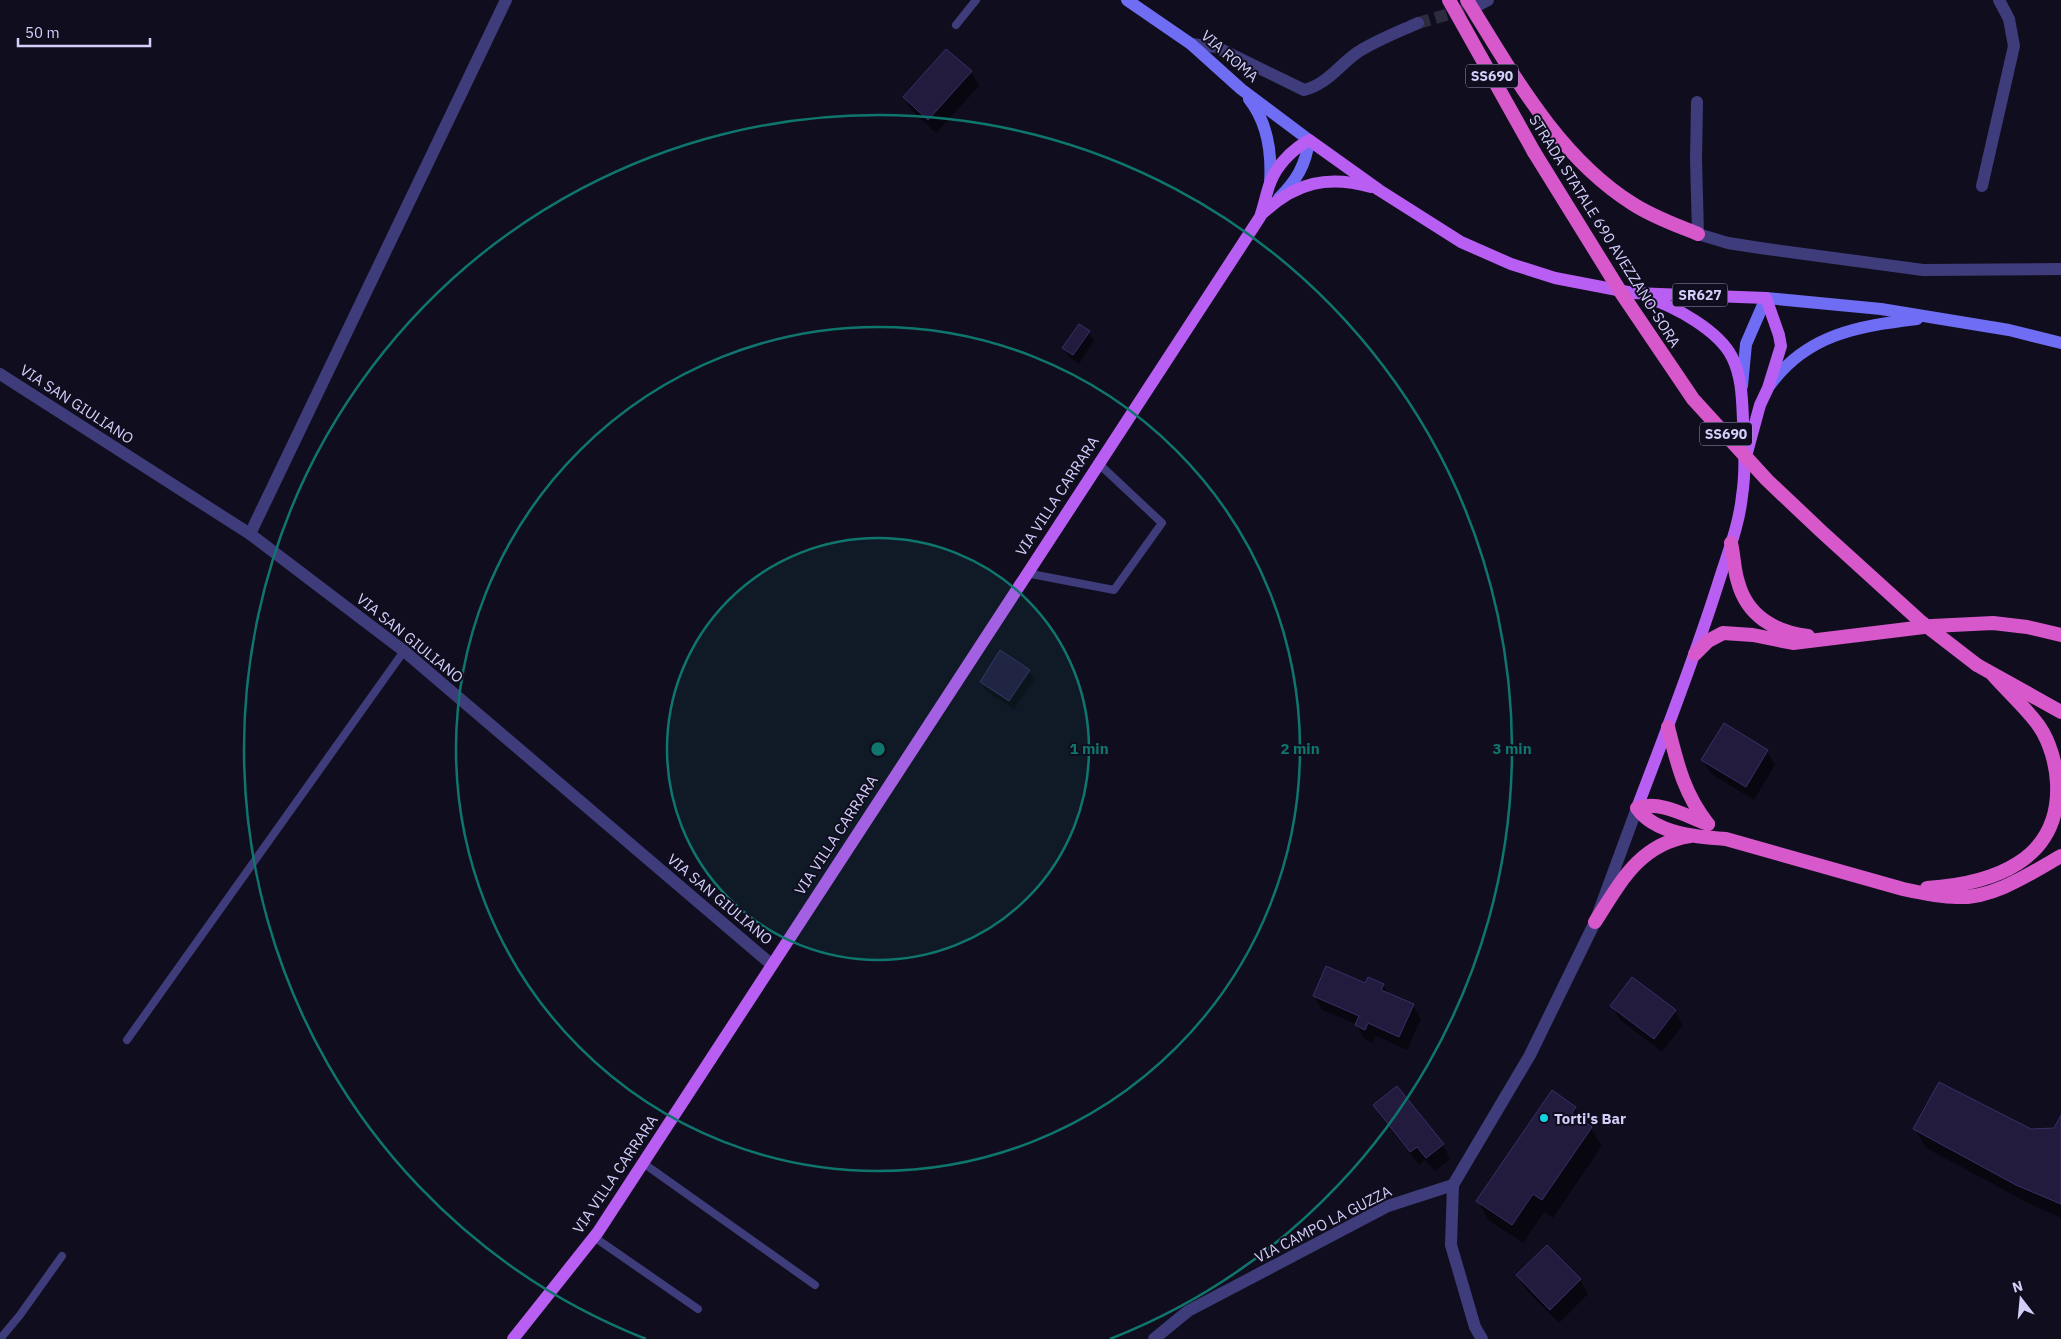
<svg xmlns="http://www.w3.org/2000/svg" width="2061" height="1339" font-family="'IBM Plex Sans',sans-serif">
	<rect width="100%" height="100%" fill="#100e1e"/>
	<g fill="#0007">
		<polygon points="971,72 979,86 936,133 912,111 904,98"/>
		<polygon points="1089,332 1094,341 1079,364 1069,357 1063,348"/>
		<polygon points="1029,671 1034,680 1014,709 986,691 981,682"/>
		<polygon points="1724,725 1767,751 1775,765 1754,800 1711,774 1703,760"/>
		<polygon points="1366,985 1383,985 1388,995 1413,1005 1421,1019 1407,1050 1376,1036 1373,1043 1364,1039 1356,1024 1322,1010 1314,996"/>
		<polygon points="1612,1006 1675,1011 1683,1025 1662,1052 1620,1020"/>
		<polygon points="1374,1105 1443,1145 1450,1159 1435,1171 1425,1160 1419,1165 1382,1119"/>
		<polygon points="1575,1108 1584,1122 1591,1128 1602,1146 1553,1218 1544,1212 1523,1243 1488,1220 1478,1201"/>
		<polygon points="2061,1117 2061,1218 2028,1203 1926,1148 1915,1129 2054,1129"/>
		<polygon points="1547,1247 1580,1280 1588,1294 1559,1323 1526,1290 1518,1276"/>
	</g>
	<g fill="#221b3e" stroke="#3a2f68">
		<polygon points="946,49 972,71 928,120 903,97"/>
		<polygon points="1079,324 1090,331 1073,355 1062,348"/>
		<polygon points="1000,650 1030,670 1009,701 980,682"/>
		<polygon points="1724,723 1768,750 1746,787 1701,760"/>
		<polygon points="1326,966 1365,983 1368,977 1384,984 1381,990 1414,1004 1399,1037 1368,1023 1365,1030 1355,1025 1359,1016 1313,996"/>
		<polygon points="1632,977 1676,1010 1654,1039 1610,1006"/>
		<polygon points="1939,1082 2031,1129 2054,1128 2061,1115 2061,1204 2016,1185 1913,1129"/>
		<polygon points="1397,1086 1444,1144 1426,1158 1417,1147 1410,1152 1373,1105"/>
		<polygon points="1552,1090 1576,1107 1572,1113 1592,1127 1542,1200 1533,1194 1512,1225 1476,1201"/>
		<polygon points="1547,1245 1581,1279 1550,1310 1516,1275"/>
	</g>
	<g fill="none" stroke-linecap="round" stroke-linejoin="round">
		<polyline stroke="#2d2b3f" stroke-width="12" stroke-dasharray="12 6" stroke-linecap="butt" points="1418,23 1477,6"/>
		<g stroke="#3e3c7a" stroke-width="8">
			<polyline points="956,25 976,0"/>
			<polyline points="1026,573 1114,590 1162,523 1098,463"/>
			<polyline points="127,1040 404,651"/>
			<polyline points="643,1163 815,1285"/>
			<polyline points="594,1237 698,1309"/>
			<polyline points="0,1339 20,1315 62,1256"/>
		</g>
		<g stroke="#3e3c7a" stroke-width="12">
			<polyline points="1477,6 1488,0"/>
			<path d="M1191 44 1216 47 1304 90C1328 84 1339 65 1358 52 1377 40 1398 32 1418 23"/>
			<polyline points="1697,102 1696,159 1698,234 1728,243 1760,248 1923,270 2061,269"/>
			<polyline points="1982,186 2014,46 2009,19 1999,0"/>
			<polyline points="0,374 250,534 404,651 771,964"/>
			<polyline points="250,534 506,0"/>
			<polyline points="1453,1185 1530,1055 1595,922 1637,808"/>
			<polyline points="1154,1339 1188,1311 1388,1206 1453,1185 1451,1245 1475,1327 1482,1339"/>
		</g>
		<g stroke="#6f6df4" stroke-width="12">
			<path d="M1127 0 1191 44 1241 89 1309 140C1306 165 1296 181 1279 198"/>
			<path d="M1249 99C1268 123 1272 153 1270 183"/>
			<path d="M1770 385C1807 334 1859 326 1917 319"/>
			<polyline points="1742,386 1746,344 1766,298 1881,309 2009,330 2061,343"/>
		</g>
		<g stroke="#b95ef3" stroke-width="12">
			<path d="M1263 213C1296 182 1328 175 1371 187"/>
			<path d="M1637 808C1665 734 1694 660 1718 584 1727 555 1739 526 1742 496 1746 470 1744 446 1743 420 1742 399 1742 377 1732 357 1719 331 1675 306 1647 298"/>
			<path d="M513 1339 598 1232 1260 217C1264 206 1266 194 1270 183 1277 165 1292 150 1309 140L1379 190 1461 242 1511 264 1555 278 1633 293 1766 298 1779 335 1781 346 1768 388 1760 405 1745 460"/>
		</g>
		<g stroke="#d658ca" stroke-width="14">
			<polyline points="1449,0 1534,152"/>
			<path d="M1467 0C1513 74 1558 157 1633 204 1653 217 1676 225 1698 234"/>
			<path d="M1731 543C1734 556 1734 570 1738 582 1747 616 1775 632 1808 636"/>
			<polyline points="1695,654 1708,641 1723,633 1753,635 1793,643 1932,626 1993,623 2027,627 2061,635"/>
			<polyline points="1977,665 2061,712"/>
			<path d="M1668 727C1677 763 1684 794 1708 824"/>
			<path d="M1708 824C1686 816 1660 800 1637 808 1655 834 1697 837 1726 839L1903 889C1921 893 1939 897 1957 897 1993 899 2031 873 2061 856"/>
			<path d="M1927 888C1992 884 2061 861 2057 783 2056 764 2050 742 2039 726 2028 710 2006 690 1993 675"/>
			<path d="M1595 922C1620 883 1639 844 1690 836"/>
		</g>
		<polyline stroke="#d658ca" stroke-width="14" points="1534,152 1620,291 1693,399 1767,480 1822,532 1920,621 1977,665"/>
	</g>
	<circle cx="878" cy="749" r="211" fill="#0f766e" fill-opacity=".12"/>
	<g fill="none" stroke="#0f766e" stroke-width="2.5">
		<circle cx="878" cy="749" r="211"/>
		<circle cx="878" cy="749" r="422"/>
		<path d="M646 1339A634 634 0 1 1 1110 1339"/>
	</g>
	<circle fill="#12d2e4" stroke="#100e1e" stroke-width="2" cx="1544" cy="1118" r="5"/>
	<g text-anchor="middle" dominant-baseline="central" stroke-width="4" stroke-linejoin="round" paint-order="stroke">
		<g fill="#100e1e" stroke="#9895b9" stroke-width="1">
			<rect x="1466" y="64.5" width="52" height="23" rx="4"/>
			<rect x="1672.5" y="283.5" width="55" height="23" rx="4"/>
			<rect x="1700" y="422.5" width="52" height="23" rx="4"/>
		</g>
		<g font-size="14" font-weight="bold" fill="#d3cffb">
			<text x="1492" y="76">SS690</text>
			<text x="1700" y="295">SR627</text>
			<text x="1726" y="434">SS690</text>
		</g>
		<g font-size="15" fill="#d3cffb" stroke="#100e1e">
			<text transform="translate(1230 56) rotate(41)">VIA ROMA</text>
			<text transform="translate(1605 231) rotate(58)">STRADA STATALE 690 AVEZZANO-SORA</text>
			<text transform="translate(77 404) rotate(33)">VIA SAN GIULIANO</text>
			<text transform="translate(1057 496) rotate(-57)">VIA VILLA CARRARA</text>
			<text transform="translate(410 638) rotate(39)">VIA SAN GIULIANO</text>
			<text transform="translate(836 835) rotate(-57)">VIA VILLA CARRARA</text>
			<text transform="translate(720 899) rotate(40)">VIA SAN GIULIANO</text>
			<text transform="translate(615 1174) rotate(-56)">VIA VILLA CARRARA</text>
			<text transform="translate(1323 1224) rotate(-27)">VIA CAMPO LA GUZZA</text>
		</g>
		<g font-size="15" font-weight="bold" fill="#d3cffb" stroke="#100e1e" text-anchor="start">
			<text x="1554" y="1118">Torti's Bar</text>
		</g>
	</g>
	<circle cx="878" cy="749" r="8" fill="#0f766e" stroke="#100e1e" stroke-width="2.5"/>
	<g font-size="15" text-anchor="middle" font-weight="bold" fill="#0f766e" stroke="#100e1e" stroke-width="4" stroke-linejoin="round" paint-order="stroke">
		<text x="1089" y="754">1 min</text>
		<text x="1300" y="754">2 min</text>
		<text x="1512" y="754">3 min</text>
	</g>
	<g transform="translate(2021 1299) rotate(344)" stroke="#100e1e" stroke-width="4" paint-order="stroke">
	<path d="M0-4L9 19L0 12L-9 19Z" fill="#d3cffb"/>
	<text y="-8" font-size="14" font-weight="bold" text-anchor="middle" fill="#d3cffb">N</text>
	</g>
	<path d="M18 38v8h132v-8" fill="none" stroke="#d3cffb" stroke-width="2.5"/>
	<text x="25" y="38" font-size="15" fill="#d3cffb" stroke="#100e1e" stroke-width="4" paint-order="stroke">50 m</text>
</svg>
